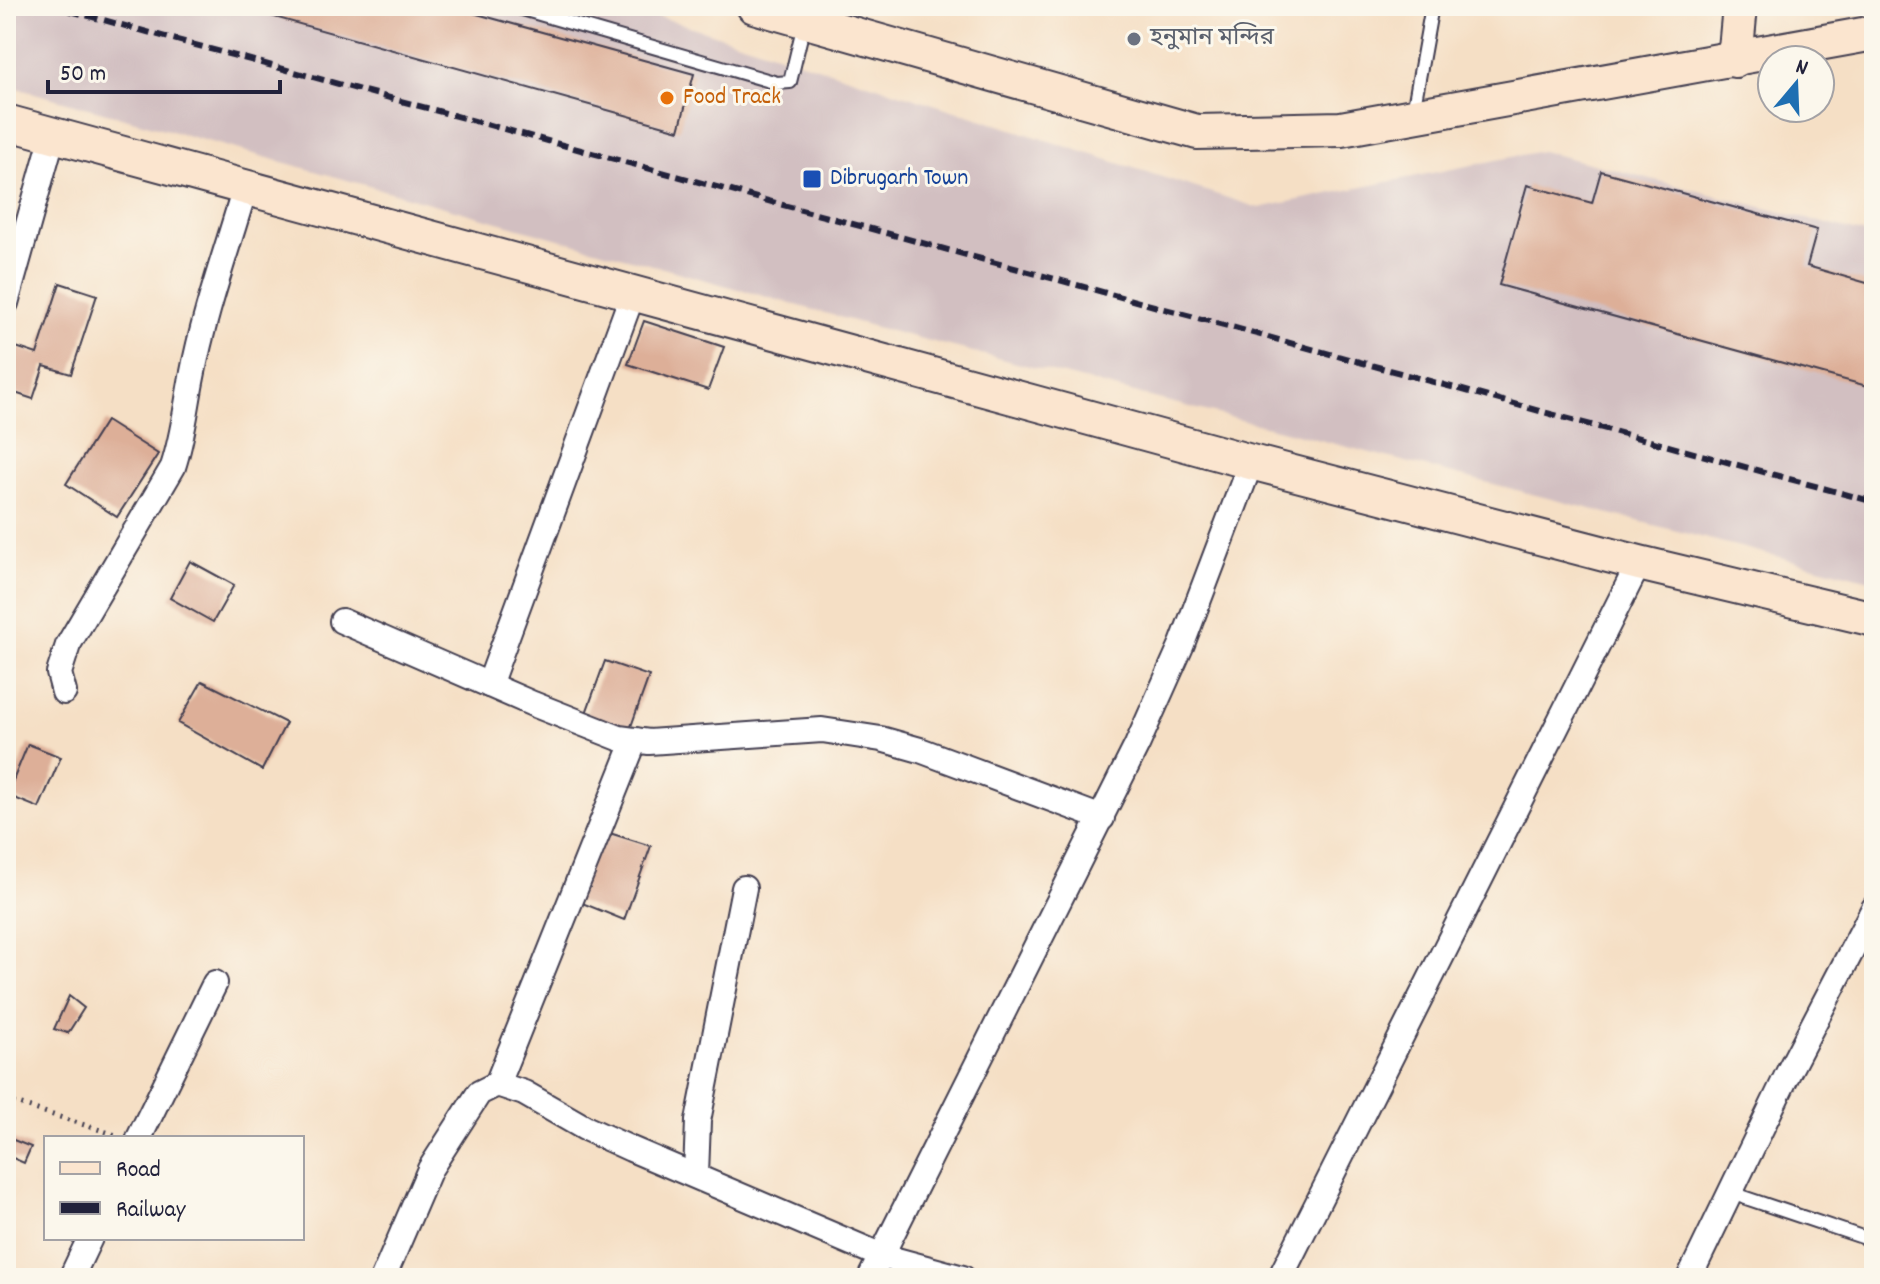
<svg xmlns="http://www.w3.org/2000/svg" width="1880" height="1284" font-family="Dekko,'Noto Sans Bengali',sans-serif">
	<rect width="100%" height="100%" fill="#fbf7ec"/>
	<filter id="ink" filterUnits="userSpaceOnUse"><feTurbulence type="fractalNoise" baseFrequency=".0125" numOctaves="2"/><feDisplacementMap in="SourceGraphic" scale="16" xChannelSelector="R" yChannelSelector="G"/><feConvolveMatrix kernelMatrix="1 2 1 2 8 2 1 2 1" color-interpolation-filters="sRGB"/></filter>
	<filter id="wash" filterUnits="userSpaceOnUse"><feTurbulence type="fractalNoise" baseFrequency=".006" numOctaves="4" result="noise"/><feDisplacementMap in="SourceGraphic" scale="32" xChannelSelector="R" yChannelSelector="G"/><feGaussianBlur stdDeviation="1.8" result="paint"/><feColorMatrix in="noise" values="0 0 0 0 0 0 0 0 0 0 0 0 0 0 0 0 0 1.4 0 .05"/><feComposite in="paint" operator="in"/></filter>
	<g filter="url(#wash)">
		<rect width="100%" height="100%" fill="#f5dfc5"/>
		<polygon fill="#d2bfc1" points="6,6 626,6 1259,208 1541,151 1874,236 1874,581 875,327 6,85"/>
		<g id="blocks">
			<g fill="#ddaf98">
				<polygon points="308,6 448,6 694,74 679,130 239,7"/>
				<polygon points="1601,171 1817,230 1807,266 1874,285 1874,388 1499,285 1527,185 1592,203"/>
				<polygon points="60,283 97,295 71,374 44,366 33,399 6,390 6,358 10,345 37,354"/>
				<polygon points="644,321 724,347 708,390 628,364"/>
				<polygon points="106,421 158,454 117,517 66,484"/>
				<polygon points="190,561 234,585 213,622 170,598"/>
				<polygon points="605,661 649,676 629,732 585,716"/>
				<polygon points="202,681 286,723 262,770 178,723"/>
				<polygon points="28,744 61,757 39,808 7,795"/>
				<polygon points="603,831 651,846 624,920 577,901"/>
				<polygon points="69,996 84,1008 68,1033 54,1029"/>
				<polygon points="6,1137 31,1147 24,1163 6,1155"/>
			</g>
		</g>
	</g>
	<g filter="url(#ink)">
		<use href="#blocks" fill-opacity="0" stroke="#423e50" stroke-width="2"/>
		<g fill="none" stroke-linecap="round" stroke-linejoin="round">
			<g stroke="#423e50" stroke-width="16">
				<g id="lane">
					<polyline points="512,6 777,83 790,82 804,24"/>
					<polyline points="1413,112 1432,6"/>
					<polyline points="1731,1193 1874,1241"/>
				</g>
			</g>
			<g stroke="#423e50" stroke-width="28">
				<g id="street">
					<polyline points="6,303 53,135"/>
					<polyline points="342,621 533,704 619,738 649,742 822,730 881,739 920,750 1102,818"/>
					<polyline points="489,685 633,293"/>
					<path d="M64 692 59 673 68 645 173 467C183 437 186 407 192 377 204 313 227 250 245 188"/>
					<polyline points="497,1084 635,740"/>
					<polyline points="139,1138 215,983"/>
					<polyline points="696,1174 698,1121 744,888"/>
					<polyline points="71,1278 90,1238"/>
					<polyline points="383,1278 430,1169 479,1093 497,1084 524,1093 585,1128 631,1149 882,1256 963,1278"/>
					<polyline points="870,1278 1137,745 1182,644 1251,462"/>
					<polyline points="1280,1278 1639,563"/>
					<polyline points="1689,1278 1790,1069 1874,908"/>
				</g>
			</g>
			<g stroke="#423e50" stroke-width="38">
				<g id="secondary">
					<polyline points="754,6 1197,132 1341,129 1874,33"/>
					<polyline points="1735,60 1740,6"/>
					<polyline points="6,122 1251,462 1639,563 1874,619"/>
				</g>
			</g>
			<polyline stroke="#423e50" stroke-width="5" stroke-dasharray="2 6" stroke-linecap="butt" points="6,1100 116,1135"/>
			<use href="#lane" stroke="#fff" stroke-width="12"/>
			<use href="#street" stroke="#fff" stroke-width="24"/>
			<use href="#secondary" stroke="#fbe5cf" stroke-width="34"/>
			<polyline stroke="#22223b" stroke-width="6" stroke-dasharray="12 6" stroke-linecap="butt" points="52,6 1874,502"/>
		</g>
	</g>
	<circle fill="#6b7280" stroke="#fbf7ec" stroke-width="3" cx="1134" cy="39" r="8"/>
	<circle fill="#e8710a" stroke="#fbf7ec" stroke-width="3" cx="667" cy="98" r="8"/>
	<rect fill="#1a4fb4" stroke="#fbf7ec" stroke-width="3" x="802" y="169" width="20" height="20" rx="4"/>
	<g text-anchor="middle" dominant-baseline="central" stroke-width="6" stroke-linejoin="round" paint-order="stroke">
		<g font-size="24" fill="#5b616d" stroke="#fbf7ec" text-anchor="start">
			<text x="1150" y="39">হনুমান মন্দির</text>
		</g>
		<g font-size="24" fill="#c56008" stroke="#fbf7ec" text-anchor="start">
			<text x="683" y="98">Food Track</text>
		</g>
		<g font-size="24" fill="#164399" stroke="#fbf7ec" text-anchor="start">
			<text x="830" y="179">Dibrugarh Town</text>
		</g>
	</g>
	<rect width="1880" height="1284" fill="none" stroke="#fbf7ec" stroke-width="32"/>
	<rect x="44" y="1136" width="260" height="104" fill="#fbf7ec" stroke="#a4a2a5" stroke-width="2"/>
	<rect x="60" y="1162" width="40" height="12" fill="#fbe5cf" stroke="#a4a2a5" stroke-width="2"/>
	<text x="116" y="1176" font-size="24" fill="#22223b">Road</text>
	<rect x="60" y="1202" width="40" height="12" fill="#22223b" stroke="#a4a2a5" stroke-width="2"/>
	<text x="116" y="1216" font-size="24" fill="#22223b">Railway</text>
	<g transform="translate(1796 84) rotate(19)"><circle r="38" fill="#fbf7ec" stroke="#a4a2a5" stroke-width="2"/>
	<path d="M0-6L14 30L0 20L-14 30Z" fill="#1f6fb2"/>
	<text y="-12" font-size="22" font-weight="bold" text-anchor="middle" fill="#22223b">N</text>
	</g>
	<path d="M48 80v12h232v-12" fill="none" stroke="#22223b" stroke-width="4"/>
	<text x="60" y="80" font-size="24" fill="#22223b" stroke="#fbf7ec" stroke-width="6" paint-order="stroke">50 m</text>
</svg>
